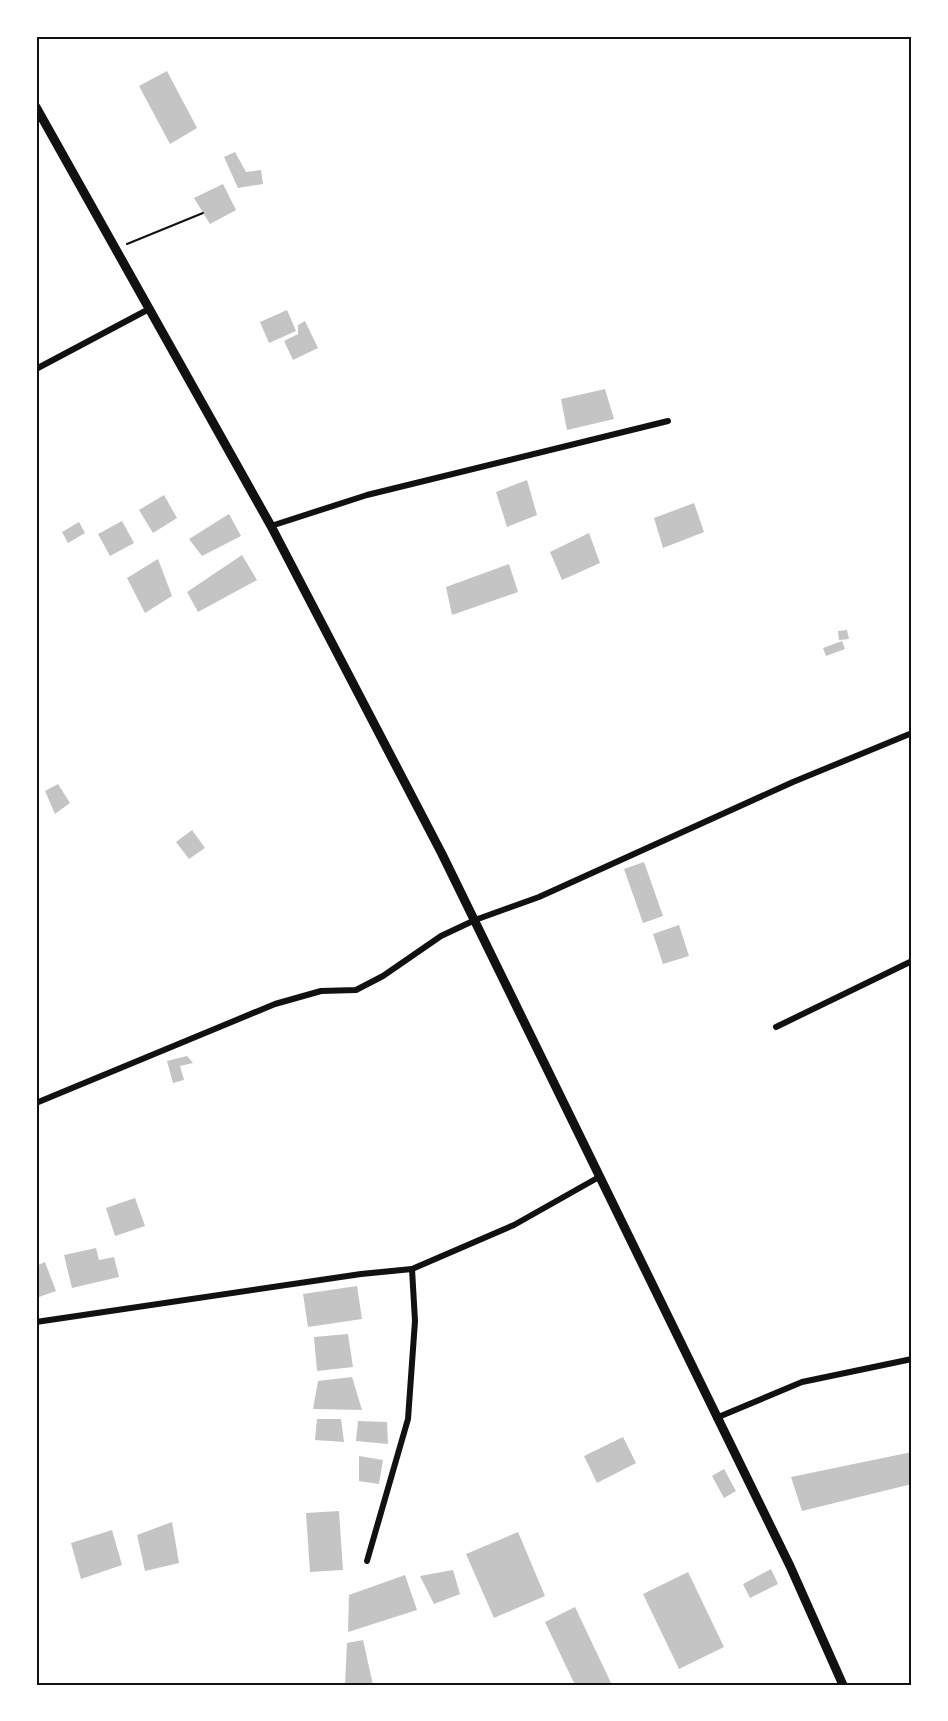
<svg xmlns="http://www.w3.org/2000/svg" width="948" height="1721" font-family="'Exo 2',sans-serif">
	<rect width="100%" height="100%" fill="#fff"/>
	<g fill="#c4c4c4">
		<polygon points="167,71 197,128 170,144 139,86"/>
		<polygon points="235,152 246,172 261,170 263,184 238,188 224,157"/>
		<polygon points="223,184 236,210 210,224 194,198"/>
		<polygon points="287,310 296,331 269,343 260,322"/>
		<polygon points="305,321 318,348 293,360 284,341 298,334 298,325"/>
		<polygon points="605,389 614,419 567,430 561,399"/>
		<polygon points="527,480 537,515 507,527 496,492"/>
		<polygon points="164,495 177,518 153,533 139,510"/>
		<polygon points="694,503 704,532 663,548 654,518"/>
		<polygon points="229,514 241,536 202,556 189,539"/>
		<polygon points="122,521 134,543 110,556 98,534"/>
		<polygon points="79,522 85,533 68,543 62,532"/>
		<polygon points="589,533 600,563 562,580 550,552"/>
		<polygon points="242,555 257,580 198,612 187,592"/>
		<polygon points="158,559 172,596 145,613 127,578"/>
		<polygon points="509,564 518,592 452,615 446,587"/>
		<polygon points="847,630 849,639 839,640 838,631"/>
		<polygon points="842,641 845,649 826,656 823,648"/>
		<polygon points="58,784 70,803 55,814 45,791"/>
		<polygon points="192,830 205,848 189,859 176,842"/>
		<polygon points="644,862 663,916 643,923 624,869"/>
		<polygon points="679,925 689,956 663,964 653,934"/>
		<polygon points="187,1056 193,1063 180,1066 184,1080 173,1083 167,1061"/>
		<polygon points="135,1198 145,1226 115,1236 106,1208"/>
		<polygon points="96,1248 99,1260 114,1257 119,1277 72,1288 64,1255"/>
		<polygon points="45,1262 56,1291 36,1298 36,1266"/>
		<polygon points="357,1286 362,1319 308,1327 303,1294"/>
		<polygon points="348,1334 353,1367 317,1371 314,1337"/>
		<polygon points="352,1377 362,1410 313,1409 318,1381"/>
		<polygon points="317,1419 341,1419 344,1442 315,1440"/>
		<polygon points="358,1421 387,1422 388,1444 356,1441"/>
		<polygon points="623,1437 636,1463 597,1483 584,1456"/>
		<polygon points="912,1452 912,1484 802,1511 791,1477"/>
		<polygon points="359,1456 383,1460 379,1484 359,1481"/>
		<polygon points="724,1469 736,1491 724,1498 712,1476"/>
		<polygon points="339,1511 343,1570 310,1572 306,1513"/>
		<polygon points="172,1522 179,1563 145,1571 137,1535"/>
		<polygon points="112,1530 122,1565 81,1579 71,1543"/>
		<polygon points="518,1532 545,1596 494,1618 466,1554"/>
		<polygon points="771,1569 778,1584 750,1598 743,1584"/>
		<polygon points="453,1570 460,1594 434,1604 420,1576"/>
		<polygon points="688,1572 724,1647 679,1669 643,1594"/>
		<polygon points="405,1575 417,1610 348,1632 349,1595"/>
		<polygon points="575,1607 612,1685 575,1685 545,1622"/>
		<polygon points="363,1640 373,1685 345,1685 347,1643"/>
	</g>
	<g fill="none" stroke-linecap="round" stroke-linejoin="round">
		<polyline stroke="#111" stroke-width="2" points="127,244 203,213"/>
		<g stroke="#111" stroke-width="6">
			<polyline points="36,369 149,309"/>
			<polyline points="271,526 367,495 668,421"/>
			<polyline points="776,1027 912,961"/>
			<polyline points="36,1103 275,1004 321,991 356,990 383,976 441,936 475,920 539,897 793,782 912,733"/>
			<polyline points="36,1322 361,1274 412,1269 514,1225 599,1177"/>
			<polyline points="716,1418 802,1382 912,1359"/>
			<polyline points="367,1561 408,1419 415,1321 412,1269"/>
		</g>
		<polyline stroke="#111" stroke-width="9" points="36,107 271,526 442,854 790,1566 843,1685"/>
	</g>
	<rect width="948" height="1721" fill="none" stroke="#ffffff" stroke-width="75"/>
	<rect x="38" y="38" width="872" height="1646" fill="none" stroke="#111" stroke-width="2"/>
</svg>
